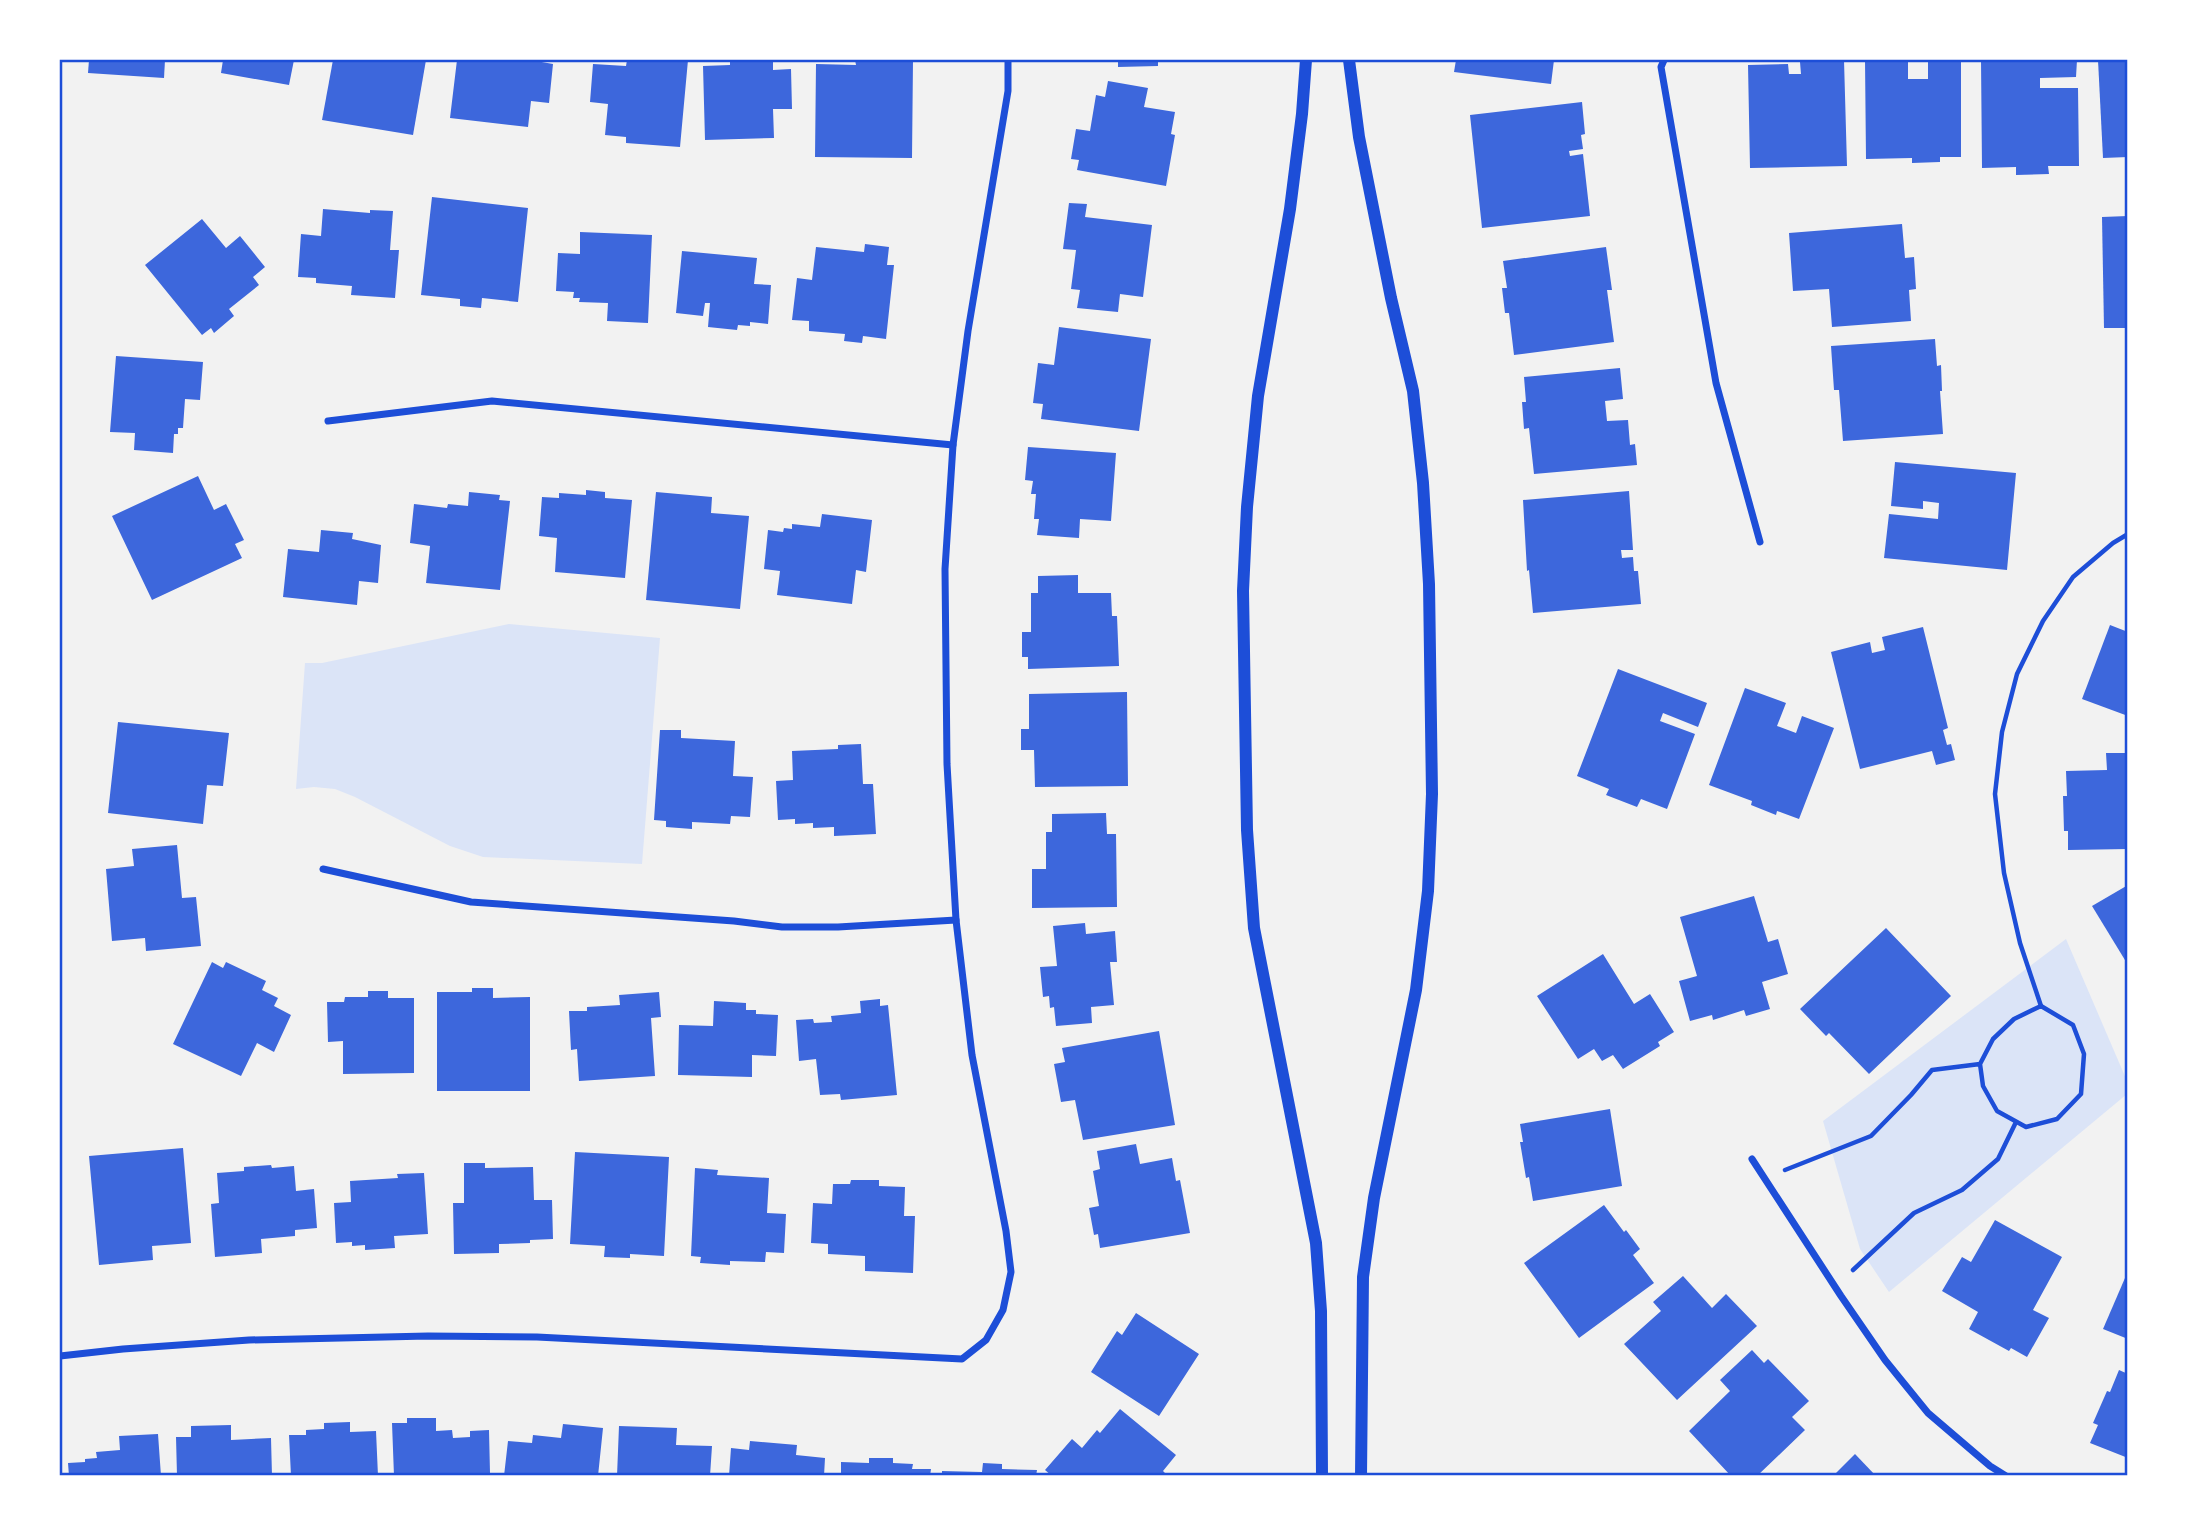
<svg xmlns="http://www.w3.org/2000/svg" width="2187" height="1535" font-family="Figtree,sans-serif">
	<rect width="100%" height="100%" fill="#f2f2f2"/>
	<g fill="#dbe4f7">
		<polygon points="509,624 660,638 642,864 483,857 450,846 355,797 335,789 314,787 296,789 305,663 322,663"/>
		<polygon points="2066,939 2127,1081 2127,1094 1889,1292 1860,1249 1823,1121"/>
	</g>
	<g fill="#3d67dc">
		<polygon points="89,60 165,60 164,78 88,73"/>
		<polygon points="223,60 294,60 289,85 221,73"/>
		<polygon points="333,60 426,60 413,135 322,120"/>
		<polygon points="457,60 536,60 536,61 553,64 549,103 531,101 528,127 450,118"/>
		<polygon points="627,60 688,60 680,147 626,143 626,137 605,135 608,104 590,102 593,64 626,66"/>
		<polygon points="730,60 773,61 773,70 791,69 792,109 773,109 774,138 705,140 703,66 730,65"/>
		<polygon points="855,60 913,60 912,158 815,157 816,64 856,65"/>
		<polygon points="1118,60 1158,60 1158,66 1118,67"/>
		<polygon points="1456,60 1554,60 1551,84 1454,72"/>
		<polygon points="1844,60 1847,166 1750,168 1748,65 1788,64 1789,74 1801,74 1800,62"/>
		<polygon points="1865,60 1908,60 1908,79 1928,79 1928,61 1961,62 1961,157 1940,157 1940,162 1912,163 1912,158 1866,159"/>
		<polygon points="1981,60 2077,60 2076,77 2040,78 2040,88 2078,88 2079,166 2048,166 2049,174 2016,175 2016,167 1982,168"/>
		<polygon points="2098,60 2128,60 2128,157 2103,158"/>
		<polygon points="1108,81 1148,88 1144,107 1175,112 1171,134 1175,135 1166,186 1077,170 1079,160 1071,159 1076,129 1090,131 1096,95 1105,97"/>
		<polygon points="1582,102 1585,134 1581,135 1583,149 1569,151 1570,156 1583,154 1590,216 1482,228 1470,115"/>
		<polygon points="432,197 528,208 518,302 482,298 481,308 460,306 460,299 421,295"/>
		<polygon points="1069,203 1087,204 1085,217 1152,225 1143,297 1120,294 1118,312 1077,308 1080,290 1071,289 1076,250 1063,249"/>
		<polygon points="323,209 370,213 370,210 393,211 390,250 399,250 395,298 351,295 352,286 316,283 316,278 298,277 301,234 321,236"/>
		<polygon points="2128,216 2128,328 2104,328 2102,217"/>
		<polygon points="202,219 226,248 240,236 265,267 253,277 259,285 229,309 234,316 214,333 211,328 202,335 145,265"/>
		<polygon points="1902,224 1905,258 1914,257 1916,289 1909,290 1911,321 1832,327 1829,289 1793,291 1789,233"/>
		<polygon points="580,232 652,235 648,323 607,321 608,303 579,302 580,298 573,298 574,292 556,291 558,253 580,254"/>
		<polygon points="865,244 889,247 887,265 894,265 886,339 863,336 862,343 844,341 845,334 809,331 809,321 792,320 797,278 812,280 816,247 864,252"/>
		<polygon points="1606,247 1612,290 1607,290 1614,342 1514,355 1509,313 1505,313 1502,288 1507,288 1503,261"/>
		<polygon points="682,251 757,258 754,284 771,285 768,324 750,322 750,326 738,325 737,330 708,327 710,303 705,303 703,316 676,313"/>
		<polygon points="1059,327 1151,339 1139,431 1041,419 1043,404 1033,403 1038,363 1054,365"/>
		<polygon points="1935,339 1937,366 1941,365 1942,391 1940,391 1943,434 1843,441 1839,390 1834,390 1831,346"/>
		<polygon points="116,356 203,362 200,400 185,399 183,428 178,428 178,434 174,434 173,453 134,450 135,433 110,432"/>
		<polygon points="1620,368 1623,399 1605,401 1607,421 1628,420 1630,445 1635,444 1637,465 1534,474 1529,428 1524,429 1522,402 1526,402 1524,377"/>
		<polygon points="1028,447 1116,453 1111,521 1080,519 1079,538 1037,535 1039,519 1034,519 1036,494 1031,494 1033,481 1025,480"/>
		<polygon points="1895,462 2016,473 2007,570 1884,558 1889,514 1938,519 1939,503 1923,501 1923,509 1891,506"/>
		<polygon points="198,476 214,510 226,504 244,540 235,544 242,558 152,600 112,516"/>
		<polygon points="586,490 605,492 605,498 632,500 625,578 555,572 557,538 539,536 542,497 559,498 559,493 586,495"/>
		<polygon points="1629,491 1633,550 1621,550 1622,558 1633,557 1634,571 1638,571 1641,604 1533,613 1529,570 1527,571 1523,500"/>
		<polygon points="469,492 500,495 499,500 510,501 500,590 426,583 430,546 410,543 414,504 447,508 448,504 468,506"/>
		<polygon points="656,492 712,497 711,513 749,516 740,609 646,600"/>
		<polygon points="822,514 872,520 866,572 856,570 852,604 777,595 780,571 764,569 768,530 783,532 784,528 792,529 792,524 820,527"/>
		<polygon points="321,530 353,533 352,539 381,545 378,583 359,581 357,605 283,597 288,549 319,552"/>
		<polygon points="1078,575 1078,593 1111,593 1112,616 1117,616 1119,666 1028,669 1028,657 1022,657 1022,632 1031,632 1031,593 1038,593 1038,576"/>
		<polygon points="2110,625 2128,632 2128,716 2082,699"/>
		<polygon points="1923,627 1948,728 1943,730 1947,745 1951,744 1955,760 1936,765 1932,751 1860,769 1831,652 1870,642 1872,653 1885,650 1882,637"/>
		<polygon points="1618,669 1707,703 1698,727 1663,713 1660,721 1695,734 1667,809 1641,799 1637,807 1606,795 1609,789 1577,776"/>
		<polygon points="1745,688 1786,703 1777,726 1796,733 1802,716 1834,728 1799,819 1777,811 1776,815 1751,805 1752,801 1709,785"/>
		<polygon points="1127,692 1128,786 1035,787 1034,750 1021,750 1021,729 1029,729 1029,694"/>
		<polygon points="118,722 229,733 223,786 207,785 203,824 108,813"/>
		<polygon points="660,730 681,730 681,738 735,741 733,776 753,777 750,817 731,816 730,824 692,822 692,829 666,827 666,821 654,820"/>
		<polygon points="861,744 863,784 873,784 876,834 834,836 834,827 813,828 813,823 795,824 795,819 778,820 776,781 793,780 792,751 838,749 838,745"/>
		<polygon points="2106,753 2128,753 2128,849 2068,850 2068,831 2064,831 2063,796 2067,796 2066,771 2107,770"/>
		<polygon points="1106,813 1107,834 1116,834 1117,907 1032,908 1032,869 1046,869 1046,832 1052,832 1052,814"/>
		<polygon points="177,845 182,898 196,897 201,946 146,951 145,938 112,941 106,869 134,866 132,849"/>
		<polygon points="2128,885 2128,965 2092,906"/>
		<polygon points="1754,896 1768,942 1778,939 1788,974 1762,982 1770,1009 1746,1016 1744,1010 1713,1020 1712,1015 1690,1021 1679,981 1697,976 1680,917"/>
		<polygon points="1085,923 1086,934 1115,931 1117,962 1110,962 1114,1005 1091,1007 1092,1023 1056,1026 1054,1007 1050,1008 1049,996 1043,997 1040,967 1057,966 1053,926"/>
		<polygon points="1886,928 1951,996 1869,1074 1829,1033 1826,1036 1800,1009"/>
		<polygon points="1603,954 1634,1004 1650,994 1674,1032 1658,1042 1660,1046 1623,1069 1613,1055 1602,1061 1594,1049 1578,1059 1537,996"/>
		<polygon points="212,962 223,968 226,962 266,981 262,990 278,998 274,1006 291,1015 274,1052 257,1043 241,1076 173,1044"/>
		<polygon points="472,988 493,988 493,998 530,997 530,1091 437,1091 437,992 472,992"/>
		<polygon points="368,991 388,991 388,998 414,998 414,1073 343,1074 343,1041 328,1042 327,1002 344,1002 345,997 368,997"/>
		<polygon points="659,992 661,1017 651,1018 655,1076 579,1081 577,1049 571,1050 569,1011 587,1011 587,1007 620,1005 619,995"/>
		<polygon points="880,999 880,1006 888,1005 897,1095 841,1100 840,1094 820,1095 816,1059 799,1061 796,1020 813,1019 814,1023 832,1022 831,1016 861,1013 860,1001"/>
		<polygon points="714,1001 746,1003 746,1010 756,1010 756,1014 778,1015 776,1056 752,1055 752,1077 678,1075 679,1025 713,1026"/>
		<polygon points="1159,1031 1175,1125 1083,1140 1075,1100 1061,1102 1054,1064 1065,1062 1062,1048"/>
		<polygon points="1610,1109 1622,1186 1533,1201 1529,1177 1526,1178 1520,1142 1523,1142 1520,1124"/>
		<polygon points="1136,1144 1140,1164 1172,1158 1176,1181 1180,1180 1190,1233 1100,1248 1098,1234 1094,1235 1089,1208 1099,1206 1093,1171 1100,1169 1097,1151"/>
		<polygon points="183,1148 191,1243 152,1246 153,1260 99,1265 89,1156"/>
		<polygon points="575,1152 669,1157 664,1256 630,1254 630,1258 604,1257 605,1246 570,1244"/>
		<polygon points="464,1163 485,1163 485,1168 533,1167 534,1200 552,1200 553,1239 530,1240 530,1243 499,1244 499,1253 454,1254 453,1203 464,1203"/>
		<polygon points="271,1165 272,1168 294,1166 296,1191 314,1189 317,1228 295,1230 295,1236 261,1239 262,1253 215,1257 211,1204 219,1203 217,1173 244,1171 244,1167"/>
		<polygon points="695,1168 718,1170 717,1175 769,1178 767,1213 786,1214 784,1253 766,1252 765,1262 730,1261 730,1265 700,1263 701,1257 691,1256"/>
		<polygon points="424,1173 428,1234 394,1236 395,1248 365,1250 365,1245 352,1246 352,1242 336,1243 334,1203 351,1202 350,1181 398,1178 397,1174"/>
		<polygon points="851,1180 879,1180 879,1186 905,1187 904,1216 915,1216 913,1273 865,1271 865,1256 828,1254 828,1244 811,1243 813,1203 832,1204 833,1184 850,1184"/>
		<polygon points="1604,1205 1624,1232 1626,1230 1640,1249 1633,1255 1654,1283 1579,1338 1524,1263"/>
		<polygon points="1995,1220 2062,1257 2033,1310 2049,1318 2027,1357 2011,1348 2009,1351 1969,1329 1978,1312 1942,1291 1962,1257 1971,1262"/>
		<polygon points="2128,1271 2128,1339 2103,1329"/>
		<polygon points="1683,1276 1712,1308 1726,1294 1757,1326 1677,1400 1624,1344 1661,1311 1653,1302"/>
		<polygon points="1136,1313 1199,1354 1159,1416 1091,1372 1117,1331 1122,1335"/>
		<polygon points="1752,1350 1764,1363 1768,1359 1809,1401 1792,1417 1805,1430 1757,1476 1731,1476 1689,1431 1730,1391 1720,1380"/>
		<polygon points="2119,1370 2128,1374 2128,1458 2090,1443 2098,1425 2093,1423 2107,1391 2110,1392"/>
		<polygon points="1120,1409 1176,1455 1163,1471 1168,1476 1052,1476 1045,1470 1072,1439 1082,1448 1097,1430 1100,1433"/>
		<polygon points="407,1418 436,1418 436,1431 452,1430 453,1438 470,1437 470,1431 489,1430 490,1473 469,1473 469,1476 394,1476 392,1423 407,1423"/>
		<polygon points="350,1422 350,1432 376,1431 378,1476 291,1476 289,1435 306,1435 306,1430 324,1429 324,1423"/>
		<polygon points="563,1424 603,1428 598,1476 504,1476 508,1441 532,1443 533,1435 561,1438"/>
		<polygon points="231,1425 231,1440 271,1438 272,1476 177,1476 176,1437 191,1437 191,1426"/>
		<polygon points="619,1426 677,1428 676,1445 712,1446 710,1476 617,1476"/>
		<polygon points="158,1434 161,1476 69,1476 68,1463 85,1462 85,1459 97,1458 96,1452 120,1450 119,1436"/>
		<polygon points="750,1441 797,1445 796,1455 825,1458 824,1476 729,1476 731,1448 749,1450"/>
		<polygon points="1855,1454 1876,1476 1833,1476"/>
		<polygon points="869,1458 893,1458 893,1463 913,1464 912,1469 931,1469 930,1476 841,1476 841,1462 869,1463"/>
		<polygon points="983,1463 1002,1464 1002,1469 1037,1470 1036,1476 942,1476 942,1471 982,1472"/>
	</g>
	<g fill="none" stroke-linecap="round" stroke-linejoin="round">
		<g stroke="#1d4ed8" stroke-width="4.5">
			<polyline points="2041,1006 2020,943 2004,873 1995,794 2002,732 2017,674 2043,621 2073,577 2113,543 2128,534"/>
			<polyline points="1785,1170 1871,1136 1911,1095 1932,1070 1980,1064 1993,1039 2014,1019 2041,1006 2073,1025 2084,1054 2081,1094 2057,1119 2026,1127 1997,1111 1983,1086 1980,1064"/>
			<polyline points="1853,1270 1914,1213 1962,1190 1998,1159 2016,1122"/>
		</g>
		<g stroke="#1d4ed8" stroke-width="7">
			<polyline points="1664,60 1661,67 1716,383 1760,542"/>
			<polyline points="328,421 492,401 953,445"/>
			<polyline points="323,869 471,902 734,921 782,927 838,927 956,920"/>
			<polyline points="1752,1159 1841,1296 1885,1360 1928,1413 1990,1466 2006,1476"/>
			<polyline points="60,1356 123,1349 249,1340 428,1336 537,1337 962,1359 986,1340 1003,1310 1011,1272 1006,1231 972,1055 956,920 947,764 945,569 953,445 968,331 1008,91 1008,60"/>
		</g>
		<g stroke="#1d4ed8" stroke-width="12">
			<polyline points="1306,60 1302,114 1290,209 1258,396 1247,507 1243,591 1247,830 1254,928 1316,1243 1321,1311 1322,1476"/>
			<polyline points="1349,60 1359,137 1391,298 1413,391 1423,483 1429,584 1432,794 1428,891 1416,990 1374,1198 1363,1277 1361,1476"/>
		</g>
	</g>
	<rect width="2187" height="1535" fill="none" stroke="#ffffff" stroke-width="122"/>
	<rect x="61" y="61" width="2065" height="1413" fill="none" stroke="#1d4ed8" stroke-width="2.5"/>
</svg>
